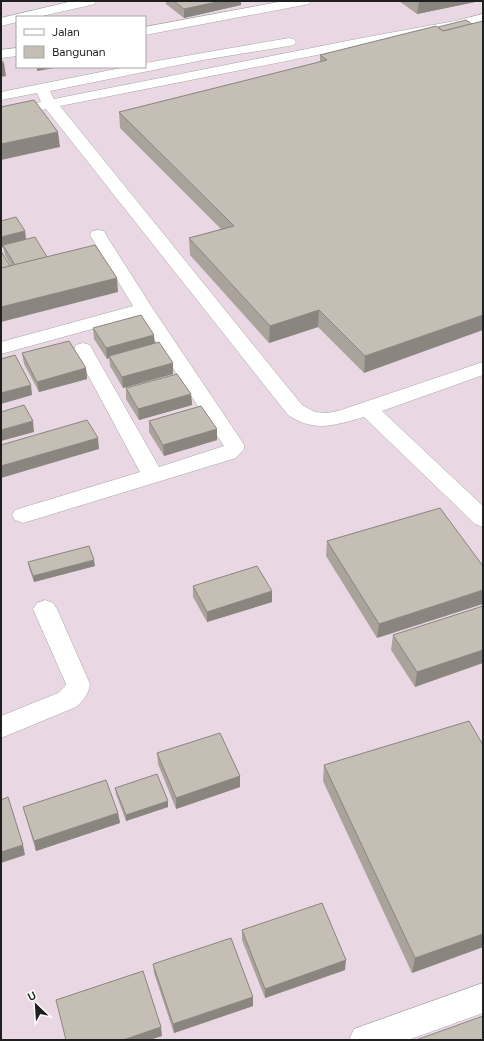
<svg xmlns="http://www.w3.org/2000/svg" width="484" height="1041" font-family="Figtree,sans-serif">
	<rect width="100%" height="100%" fill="#f0eee5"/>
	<path fill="#e9d7e3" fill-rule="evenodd" d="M1 1H483V1040H1ZM17 17H145V67H17Z"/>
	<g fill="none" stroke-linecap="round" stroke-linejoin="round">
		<g stroke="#a6a6a6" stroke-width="1">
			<g id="minor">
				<polygon points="73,1 96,1 95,4 38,17 17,17 17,22 1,26 1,18"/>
				<polygon points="284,1 310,1 309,4 304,5 145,35 145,27"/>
				<path d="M483 14V22L456 29 367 45 60 106 302 405 315 412 327 413 338 411 483 362V375L382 411 483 506V527L475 524 364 417C335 425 315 433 288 415L46 109 1 119V111L41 102 37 93 1 100V92L126 67H145V63L289 38 294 39 296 42 294 45 289 46 203 60 50 91 54 99 367 37 455 21Z"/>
				<polygon points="17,48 17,56 1,58 1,50"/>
				<polygon points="98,230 104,231 106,235 153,309 241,440 244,445 244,449 236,458 23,523 15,520 12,515 15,510 140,472 74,349 76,345 83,343 90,345 92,349 159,467 224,446 139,316 1,354 1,342 133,306 90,235 92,231"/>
				<path d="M45 600 53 603 57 609 90 684C89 694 83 701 76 707L1 738V716L58 693 65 686 66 684 33 609 37 603Z"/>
				<polygon points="483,983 483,1013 408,1040 349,1040 354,1029"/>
			</g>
		</g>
		<use href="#minor" fill="#fff" fill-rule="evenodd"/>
	</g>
	<g fill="#a9a39c">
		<polygon points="166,1 241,1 241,5 184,18 166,4"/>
		<polygon points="399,1 480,1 417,14"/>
		<polygon points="436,26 364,373 318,327 269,343 190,255 189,238 221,229 120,128 119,112 320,62 320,55"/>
		<polygon points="1,221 25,231 26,239 47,257 118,292 10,266 11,266 5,255 3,247 1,248"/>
		<polygon points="93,328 154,343 173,374 123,388 110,366 109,358 107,359 94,339"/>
		<polygon points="22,353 86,368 87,379 39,392 24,364"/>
		<polygon points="126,388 191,394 192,405 139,420 126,399"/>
		<polygon points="149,421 217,440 164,456 149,432"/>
		<polygon points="440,508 377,638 326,556 327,541"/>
		<polygon points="28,562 95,566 34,582 29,568"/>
		<polygon points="193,586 272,591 272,602 207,622 193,597"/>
		<polygon points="483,606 415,687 391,650 393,635"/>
		<polygon points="483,745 483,947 412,973 323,781 324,765"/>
		<polygon points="157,753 240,787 176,809 158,764"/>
		<polygon points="115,788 168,801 168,807 126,821 116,794"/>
		<polygon points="23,807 118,813 120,823 36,851 26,817"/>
		<polygon points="242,930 345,970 265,998 242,940"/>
		<polygon points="153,964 253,997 253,1006 174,1033 154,973"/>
	</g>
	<g fill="#8a857f">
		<polygon points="221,1 241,1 241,5 184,18 184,9"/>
		<polygon points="424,1 480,1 417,14 419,2"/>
		<polygon points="4,63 6,76 1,77 1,64"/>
		<polygon points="37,67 61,67 37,71"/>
		<polygon points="58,132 60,147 1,160 1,144"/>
		<polygon points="25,231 26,242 3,245 3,247 1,248 1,237"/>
		<polygon points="117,278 118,292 1,322 1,307"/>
		<polygon points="319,310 318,327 269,343 270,326"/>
		<polygon points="483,315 483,330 364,373 365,356"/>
		<polygon points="154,335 155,346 109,356 109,358 107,359 106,348"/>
		<polygon points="173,363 173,374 123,388 122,377"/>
		<polygon points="86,368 87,379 39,392 37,382"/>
		<polygon points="31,385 32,395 1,404 1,393"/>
		<polygon points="191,394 192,405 139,420 138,409"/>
		<polygon points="33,421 34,432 1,441 1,430"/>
		<polygon points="217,429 217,440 164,456 163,445"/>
		<polygon points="98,438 99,449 1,478 1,466"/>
		<polygon points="94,560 95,566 34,582 33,576"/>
		<polygon points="483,590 483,604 377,638 379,624"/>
		<polygon points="272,591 272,602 207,622 207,612"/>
		<polygon points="483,650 483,663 415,687 417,672"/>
		<polygon points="240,776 240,787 176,809 176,798"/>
		<polygon points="168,801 168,807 126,821 126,815"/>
		<polygon points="118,813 120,823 36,851 34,841"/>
		<polygon points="23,845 25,855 1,863 1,852"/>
		<polygon points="483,934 483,947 412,973 415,958"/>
		<polygon points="346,960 345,970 265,998 265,989"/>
		<polygon points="253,997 253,1006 174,1033 173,1024"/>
		<polygon points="161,1027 162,1036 150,1040 123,1040"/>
	</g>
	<g fill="#c5beb5" stroke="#8a857f">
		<polygon points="174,1 221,1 184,9"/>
		<polygon points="466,20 472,24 443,31 438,27"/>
		<polygon points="483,21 483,315 365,356 319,310 270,326 189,238 234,226 119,112 327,60 320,55 436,26 443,31"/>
		<polygon points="1,60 4,63 1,64"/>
		<polygon points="34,100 58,132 1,144 1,107"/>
		<polygon points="16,217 25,231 1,237 1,221"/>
		<polygon points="35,237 47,257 15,265 3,245"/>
		<polygon points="95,245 117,278 1,307 1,268"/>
		<polygon points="1,251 10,266 1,268"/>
		<polygon points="141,315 154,335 106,348 93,328"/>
		<polygon points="69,341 86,368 37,382 22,353"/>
		<polygon points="159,342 173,363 122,377 109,356"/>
		<polygon points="15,355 31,385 1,393 1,359"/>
		<polygon points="177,374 191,394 138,409 126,388"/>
		<polygon points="24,405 33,421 1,430 1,412"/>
		<polygon points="201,406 217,429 163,445 149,421"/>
		<polygon points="87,420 98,438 1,466 1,445"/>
		<polygon points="440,508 483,566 483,590 379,624 327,541"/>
		<polygon points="89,546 94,560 33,576 28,562"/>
		<polygon points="257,566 272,591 207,612 193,586"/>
		<polygon points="483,606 483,650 417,672 393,635"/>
		<polygon points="469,721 483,745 483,934 415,958 324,765"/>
		<polygon points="220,733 240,776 176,798 157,753"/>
		<polygon points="157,774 168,801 126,815 115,788"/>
		<polygon points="106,780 118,813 34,841 23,807"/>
		<polygon points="8,797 23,845 1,852 1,800"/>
		<polygon points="322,903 346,960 265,989 242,930"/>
		<polygon points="231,938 253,997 173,1024 153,964"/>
		<polygon points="143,971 161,1027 123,1040 66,1040 56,1000"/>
		<polygon points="483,1016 483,1040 416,1040"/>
	</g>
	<rect width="484" height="1041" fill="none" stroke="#1f1f1f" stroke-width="4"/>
	<rect x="16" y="16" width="130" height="52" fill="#ffffff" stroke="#a5a5a5"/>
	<rect x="24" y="29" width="20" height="6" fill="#ffffff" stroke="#a5a5a5"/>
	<text x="52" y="36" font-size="12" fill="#1f1f1f">Jalan</text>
	<rect x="24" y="46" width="20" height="12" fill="#c5beb5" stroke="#a5a5a5"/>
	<text x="52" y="56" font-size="12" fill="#1f1f1f">Bangunan</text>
	<g transform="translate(36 1005) rotate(335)" stroke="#ffffff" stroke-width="3" paint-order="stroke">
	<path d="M0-3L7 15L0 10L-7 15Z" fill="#1f1f1f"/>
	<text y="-6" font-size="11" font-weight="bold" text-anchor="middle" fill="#1f1f1f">U</text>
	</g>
</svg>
